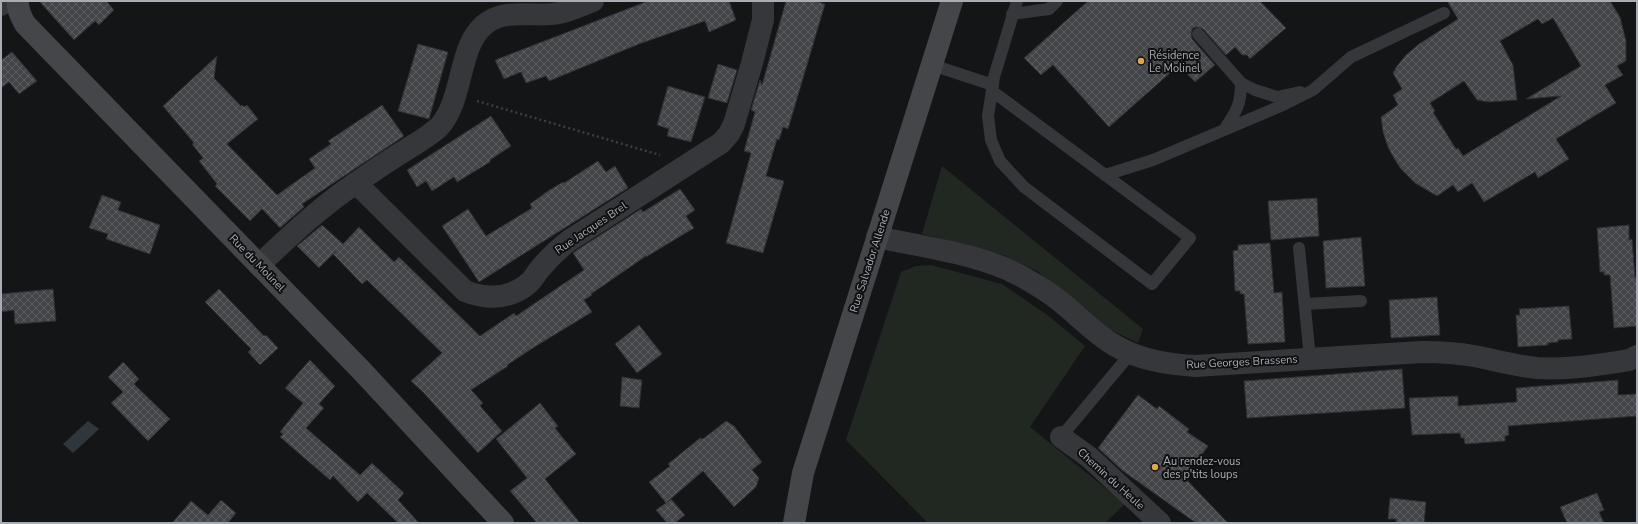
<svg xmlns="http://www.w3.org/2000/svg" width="1638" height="524" font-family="'Nunito Sans',sans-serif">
	<defs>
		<pattern id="building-cross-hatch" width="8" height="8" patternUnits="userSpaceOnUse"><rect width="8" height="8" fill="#444549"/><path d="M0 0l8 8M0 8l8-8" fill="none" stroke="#5c5d61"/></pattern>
	</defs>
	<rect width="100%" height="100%" fill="#141516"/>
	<g fill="#212822">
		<polygon points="942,166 1143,329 1138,343 1109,329 1037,271 1003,255 922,234"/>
		<polygon points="931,265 1002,284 1046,314 1085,346 1030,427 1125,504 1105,523 928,523 846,440 901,272 916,266"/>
	</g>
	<polygon fill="#2f373d" points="88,421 99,429 73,453 63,444"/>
	<g fill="url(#building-cross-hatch)" stroke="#2f2f32" fill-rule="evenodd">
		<polygon points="39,1 106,1 114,10 99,25 95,21 74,40"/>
		<polygon points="648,1 729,1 736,20 709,32 705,21 639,44 549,81 546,76 526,83 521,72 504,79 495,60"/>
		<polygon points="786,1 815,1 825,4 788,129 783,127 779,140 777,139 766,176 784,181 763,253 726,243 751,153 744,151 755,112 751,110 760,80 762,85"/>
		<polygon points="1088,1 1260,1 1286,28 1250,59 1247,55 1242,55 1235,47 1226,55 1203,29 1197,27 1193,28 1191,32 1192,39 1215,65 1195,82 1179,65 1109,127 1053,65 1041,75 1024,58"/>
		<path d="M1447 1H1610L1620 17 1626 41V61L1617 66 1623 75 1605 85 1616 103 1556 139 1569 159 1538 178 1535 172 1484 202 1472 183 1458 192 1453 185 1437 196 1415 183 1401 169 1395 160 1388 147 1383 132 1381 117 1398 105 1393 95 1402 89 1393 73 1397 66 1406 55 1419 44 1458 19ZM1553 18 1581 66 1526 99 1561 96 1463 156 1458 148 1456 149 1433 112 1435 111 1430 103 1464 81 1477 100 1489 102 1517 100 1513 65 1500 41 1538 19 1542 24Z"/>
		<polygon points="418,44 448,52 429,119 398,111"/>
		<polygon points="12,52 37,81 19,94 9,82 1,88 1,60"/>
		<polygon points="217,56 214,78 241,106 242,105 244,107 247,105 258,119 227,144 277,195 315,168 309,159 331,144 328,141 382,105 404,136 302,204 304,207 280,228 262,209 250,221 215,186 217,184 199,161 203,158 192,144 194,143 163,106"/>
		<polygon points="718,64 737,70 727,103 708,98"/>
		<polygon points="668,86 705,97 691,142 667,136 669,129 657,125"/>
		<polygon points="491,116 511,146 490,160 490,162 457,182 454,177 432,191 426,181 417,187 407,170"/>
		<polygon points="598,161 606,172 615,166 628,188 479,282 442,226 468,209 486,236 532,208 530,204 548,191 563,182 564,183"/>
		<polygon points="680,189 695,210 686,216 694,228 646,257 646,256 591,294 592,295 584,300 592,312 536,346 507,365 508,366 471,390 483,403 480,406 502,431 478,453 423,392 411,381 442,353 367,280 362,284 333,254 336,251 319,268 297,246 322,225 343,244 359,227 394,262 399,257 480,336 514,313 516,316 584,270 573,253 577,250 641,209 643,212"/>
		<polygon points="102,195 121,202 118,210 160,225 150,254 106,239 108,234 89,228"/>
		<polygon points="1317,198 1319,236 1271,240 1268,201"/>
		<polygon points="1629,225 1629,240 1632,239 1635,278 1637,277 1637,326 1614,328 1610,275 1604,275 1604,272 1600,272 1597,228"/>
		<polygon points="1361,237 1365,286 1326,288 1323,241"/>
		<polygon points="1270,243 1274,293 1282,292 1285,342 1248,344 1244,294 1240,294 1240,291 1235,291 1233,251 1238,250 1238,245"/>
		<polygon points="53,289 56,321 15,324 14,310 1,312 1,294"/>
		<polygon points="219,289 264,336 266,335 278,348 260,365 248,352 251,349 205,302"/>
		<polygon points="1437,297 1440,335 1391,338 1389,300"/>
		<polygon points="1569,306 1572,339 1558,340 1558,342 1548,343 1548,345 1518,347 1516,315 1520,315 1519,309"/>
		<polygon points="639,325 662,354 637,373 615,344"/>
		<polygon points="310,360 335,386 319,404 324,408 306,428 360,475 372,463 404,493 398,500 419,523 398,523 367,493 358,502 333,476 330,480 280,437 283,434 280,432 303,403 285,388"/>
		<polygon points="123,362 139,379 134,384 170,419 148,441 111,403 123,392 108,377"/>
		<polygon points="1402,369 1405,408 1247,418 1244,381"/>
		<polygon points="622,377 642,380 639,408 620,406"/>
		<polygon points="1618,380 1618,395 1637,394 1637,416 1508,426 1509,435 1505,436 1505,441 1465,444 1464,438 1461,438 1460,433 1412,435 1409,398 1458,396 1458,406 1517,402 1516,388"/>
		<polygon points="1138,395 1157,409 1159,406 1189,429 1187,432 1208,446 1185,478 1228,523 1196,523 1123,471 1098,448"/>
		<polygon points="540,403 558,426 555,428 576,454 545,479 580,523 537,523 510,491 527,478 496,439"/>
		<polygon points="726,421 734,426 762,462 752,470 759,478 756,487 734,507 703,471 667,502 671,499 685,515 675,523 667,523 656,510 666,503 649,482 670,466 668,464 700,438 703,439"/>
		<polygon points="1597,493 1604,510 1599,512 1604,523 1567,523 1560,507"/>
		<polygon points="1390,498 1426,502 1424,523 1396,523 1396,519 1388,519"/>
		<polygon points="221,500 236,513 228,523 172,523 191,501 208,515"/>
	</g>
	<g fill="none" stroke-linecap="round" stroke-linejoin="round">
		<polyline stroke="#3c3e41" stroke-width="2.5" stroke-dasharray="2 3" stroke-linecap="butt" points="477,101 660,155"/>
		<g stroke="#36373b" stroke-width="12">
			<polyline points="1012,14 1049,9 1057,1"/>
			<polyline points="1198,34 1241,83 1255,90 1277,97 1300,92"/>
			<polyline points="932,65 993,85"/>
			<polyline points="992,91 1190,238 1152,284 1024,187 1000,161 991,140 988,116 994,77 1017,1"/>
			<path d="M1224 130C1236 112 1241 105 1241 83"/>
			<polyline points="1105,175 1153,160 1283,105 1313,90 1351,57 1444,13"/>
			<polyline points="1299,248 1310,358"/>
			<polyline points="1305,304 1361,301"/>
			<polyline points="1061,437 1131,353"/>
		</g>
		<g stroke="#36373b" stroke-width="22">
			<polyline points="1,5 8,1"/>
			<path d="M356 183 465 291C488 300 510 299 529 283 533 279 536 274 539 270 548 259 558 249 570 240L721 143 729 134 734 124 752 63 763 20V1"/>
			<path d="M877 237C923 247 981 254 1021 276 1033 283 1046 290 1057 299 1077 314 1092 332 1114 345 1139 360 1167 364 1195 366L1422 352C1440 352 1457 353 1474 356 1495 360 1516 366 1537 368 1568 370 1598 365 1629 360L1637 356"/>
			<path d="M259 265C290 236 320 207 356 183 373 171 391 159 409 148 419 142 430 135 439 127 465 99 457 42 488 22 509 8 535 18 559 13 570 11 582 5 593 1"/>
			<polyline points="1061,437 1089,457 1160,523"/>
		</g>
		<g stroke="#44464a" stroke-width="22">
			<path d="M18 1C17 10 21 16 25 24L361 370 503 523"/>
			<polyline points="794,523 803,473 952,1"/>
		</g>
	</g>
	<g fill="#dfa643" stroke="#101011" stroke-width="1.5">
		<circle cx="1141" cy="61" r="4"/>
		<circle cx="1155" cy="467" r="4"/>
	</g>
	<g text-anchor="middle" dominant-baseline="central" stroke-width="4" stroke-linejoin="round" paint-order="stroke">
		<g font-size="11" fill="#a8acb5" stroke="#101011" text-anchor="start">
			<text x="1149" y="55">Résidence<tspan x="1149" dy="13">Le Molinel</tspan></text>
			<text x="1163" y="461">Au rendez-vous<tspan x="1163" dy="13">des p'tits loups</tspan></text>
		</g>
		<g font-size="11" fill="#a8acb5" stroke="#101011">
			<text transform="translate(591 228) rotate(-34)">Rue Jacques Brel</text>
			<text transform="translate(870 261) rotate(-72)">Rue Salvador Allende</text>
			<text transform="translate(257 263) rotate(46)">Rue du Molinel</text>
			<text transform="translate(1242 362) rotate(-3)">Rue Georges Brassens</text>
			<text transform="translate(1111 479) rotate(42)">Chemin du Heule</text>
		</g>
	</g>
	<rect width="1638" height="524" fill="none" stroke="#a8acb5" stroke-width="4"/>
</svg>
